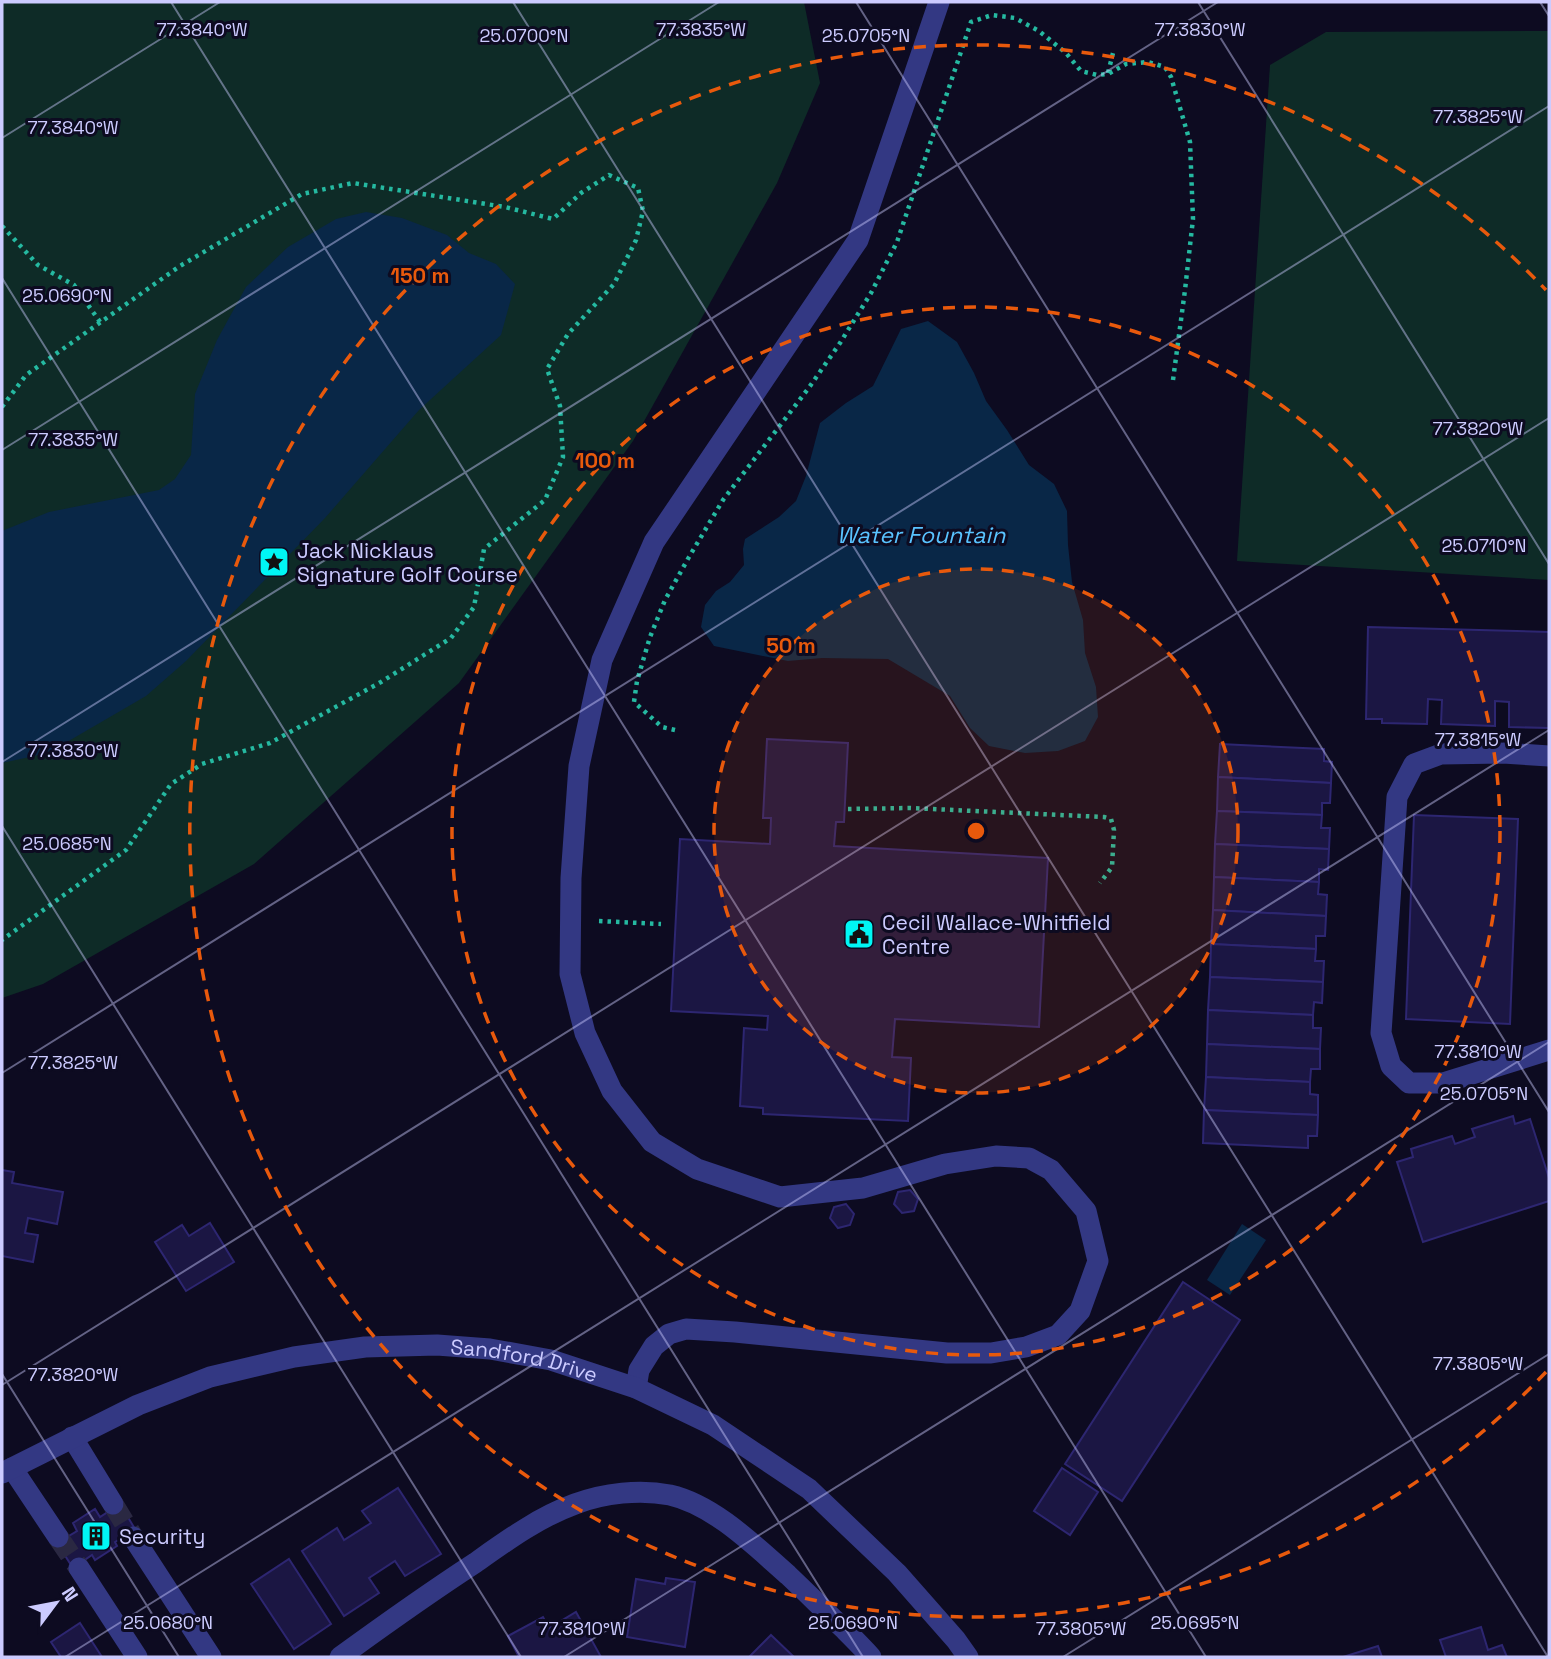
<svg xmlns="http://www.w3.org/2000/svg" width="1551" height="1659" font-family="'Space Grotesk',sans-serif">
	<rect width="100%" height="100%" fill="#0d0b21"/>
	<g fill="#0e2b27">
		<polygon points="2,2 804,2 820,83 777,183 633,441 459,683 254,864 43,984 2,998"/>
		<polygon points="1549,31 1549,580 1237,561 1270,65 1326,32"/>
	</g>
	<g fill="#092747">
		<polygon points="366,212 402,218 447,235 469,253 496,264 515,284 501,335 419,410 325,518 186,661 146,696 48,753 2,763 2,531 49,512 159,490 175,479 191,455 195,394 217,340 246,287 288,247 336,219"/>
		<polygon points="928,321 957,342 974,373 986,401 1007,430 1029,465 1054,484 1067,511 1068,545 1072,582 1083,620 1085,653 1096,687 1098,717 1085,741 1058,751 1025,753 989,746 970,728 950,696 888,659 822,658 788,661 714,646 701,627 705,605 716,591 730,582 744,565 743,549 745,539 779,517 796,501 806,476 820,423 846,403 873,386 901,329"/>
		<polygon points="1242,1224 1266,1240 1230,1295 1207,1280"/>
	</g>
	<g fill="#1b1643" stroke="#2d2671" stroke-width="2">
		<polygon points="1368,627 1549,632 1549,728 1509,727 1509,702 1495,701 1495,726 1441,724 1442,700 1428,699 1427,724 1382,723 1382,719 1366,719"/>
		<polygon points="767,739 848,743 844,822 836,822 834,846 1048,858 1039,1027 895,1019 892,1057 911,1058 908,1121 763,1114 763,1108 740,1106 744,1028 767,1030 768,1016 671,1011 680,839 770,844 771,818 763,818"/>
		<polygon points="1220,744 1324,749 1324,761 1332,762 1331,783 1218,777"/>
		<polygon points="1218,777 1331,783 1330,803 1322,803 1322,815 1217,811"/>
		<polygon points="1217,811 1322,815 1321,828 1330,828 1329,849 1215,844"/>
		<polygon points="1414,815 1518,819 1510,1024 1406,1019"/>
		<polygon points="1215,844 1329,849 1328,870 1319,869 1319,882 1214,877"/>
		<polygon points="1214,877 1319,882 1318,894 1327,895 1326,916 1213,910"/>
		<polygon points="1213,910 1326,916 1325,936 1316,936 1316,949 1211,944"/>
		<polygon points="1211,944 1316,949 1315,961 1324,961 1323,982 1210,977"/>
		<polygon points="1210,977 1323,982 1322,1003 1314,1002 1313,1015 1208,1010"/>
		<polygon points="1208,1010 1313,1015 1313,1028 1321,1028 1320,1049 1207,1044"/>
		<polygon points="1207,1044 1320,1049 1320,1069 1311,1069 1310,1082 1206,1077"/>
		<polygon points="1206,1077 1310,1082 1310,1094 1318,1095 1318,1115 1204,1110"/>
		<polygon points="1204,1110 1318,1115 1317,1136 1308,1136 1308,1148 1203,1143"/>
		<polygon points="1513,1116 1515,1124 1530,1119 1549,1178 1549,1201 1423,1242 1397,1162 1413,1157 1411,1149 1452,1136 1455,1144 1475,1137 1472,1129"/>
		<polygon points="2,1170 14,1172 12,1183 63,1192 57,1224 28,1218 25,1233 38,1235 33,1262 2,1256"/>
		<polygon points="910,1190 918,1199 914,1211 902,1213 894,1204 898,1192"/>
		<polygon points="846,1204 854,1214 850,1225 838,1228 830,1218 834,1207"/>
		<polygon points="210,1223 234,1262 186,1291 155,1242 182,1225 189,1236"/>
		<polygon points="1183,1282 1240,1320 1122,1501 1065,1464"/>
		<polygon points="1062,1468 1098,1492 1070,1535 1034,1511"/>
		<polygon points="398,1488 441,1554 405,1576 395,1561 369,1578 379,1593 344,1616 302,1551 337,1528 344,1540 371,1523 362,1511"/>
		<polygon points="120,1504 135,1529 115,1542 117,1546 95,1560 92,1555 73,1568 57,1543 77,1531 73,1523 95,1509 100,1517"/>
		<polygon points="289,1559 331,1624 294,1649 251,1584"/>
		<polygon points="666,1578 695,1582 685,1647 627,1637 636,1579 665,1584"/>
		<polygon points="576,1612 601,1657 519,1657 508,1636 543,1617 549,1628"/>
		<polygon points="80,1623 102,1657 61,1657 51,1642"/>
		<polygon points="1481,1627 1488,1650 1502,1645 1507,1657 1446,1657 1440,1640"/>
		<polygon points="771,1635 794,1657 749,1657"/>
		<polygon points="1378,1646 1382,1657 1343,1657"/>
	</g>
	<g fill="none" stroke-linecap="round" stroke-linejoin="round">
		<g stroke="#2a2842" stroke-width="21" stroke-dasharray="21 10" stroke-linecap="butt">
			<polyline points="113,1504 133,1537"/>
			<polyline points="58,1537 79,1568"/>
		</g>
		<g stroke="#25b9a1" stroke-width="4.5" stroke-dasharray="3.5 5" stroke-linecap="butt">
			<polyline points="1108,73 1114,49"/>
			<polyline points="2,226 38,265 74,285 100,322"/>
			<polyline points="2,407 26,375 180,266 302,194 353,183 505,207 553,219 581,193 609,175 638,188 643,211 636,240 614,284 568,334 547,369 560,406 563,457 545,500 484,549 474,607 451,638 381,682 270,743 202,764 171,784 126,850 2,940"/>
			<polyline points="675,730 662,727 634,702 637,681 650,637 665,600 689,557 723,500 808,389 840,343 871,293 897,242 971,22 992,15 1015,18 1039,31 1066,53 1081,71 1097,75 1108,74 1126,64 1148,62 1165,67 1171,77 1190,142 1193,219 1185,290 1173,380"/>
			<polyline points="848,809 910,808 1104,817 1111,819 1114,830 1112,867 1100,883"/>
			<polyline points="599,921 661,924"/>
		</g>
		<g stroke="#333883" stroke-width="21">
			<polyline points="1549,756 1503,753 1441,754 1414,764 1397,797 1381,1033 1391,1066 1409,1083 1443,1083 1549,1050"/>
			<polyline points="636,1388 639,1370 654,1346 669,1334 686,1329 735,1332 947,1353 991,1353 1026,1347 1058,1335 1080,1311 1098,1261 1086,1211 1051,1170 1029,1158 996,1156 945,1164 863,1188 780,1197 697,1169 652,1142 612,1091 585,1033 570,974 571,878 579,766 602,660 654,542 858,240 939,2"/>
			<polyline points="72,1437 113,1504"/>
			<polyline points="12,1468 58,1537"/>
			<path id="s1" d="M2 1473 138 1405 210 1377 294 1357 365 1347 437 1345 490 1349 551 1360 636 1388 713 1425 809 1489 897 1573 956 1640 968 1657"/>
			<polyline points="133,1537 211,1657"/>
			<polyline points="79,1568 137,1657"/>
			<path d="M340 1657C384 1625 429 1593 475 1563 506 1541 539 1517 575 1504 604 1493 640 1489 670 1495 714 1505 755 1546 788 1575 807 1593 826 1612 845 1630 854 1639 863 1648 871 1657"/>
		</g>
	</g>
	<path fill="none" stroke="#cccbff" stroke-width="2" stroke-opacity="0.45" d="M171 2 1206 1657M513 2 1548 1657M856 2 1549 1112M1198 2 1549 564M1540 2 1549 16M2 138 220 2M2 278 863 1657M2 450 719 2M2 762 1218 2M2 826 521 1657M2 1073 1549 106M2 1374 179 1657M2 1385 1549 418M65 1657 1549 730M564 1657 1549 1042M1063 1657 1549 1354"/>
	<circle cx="976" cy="831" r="262" fill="#e8590c" fill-opacity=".12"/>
	<g fill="none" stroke="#e8590c" stroke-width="3.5" stroke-dasharray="12 9">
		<circle cx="976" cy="831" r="262"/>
		<circle cx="976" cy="831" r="524"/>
		<path d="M1546 1372A786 786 0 1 1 1546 290"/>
	</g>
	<defs>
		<g id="sight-square" transform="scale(1.575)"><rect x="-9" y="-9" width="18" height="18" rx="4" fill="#00f6f5" stroke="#0d0b21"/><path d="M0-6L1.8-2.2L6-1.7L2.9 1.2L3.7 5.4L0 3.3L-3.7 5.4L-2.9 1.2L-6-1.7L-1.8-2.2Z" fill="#111"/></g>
		<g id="civic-square" transform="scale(1.575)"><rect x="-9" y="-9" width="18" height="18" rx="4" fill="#00f6f5" stroke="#0d0b21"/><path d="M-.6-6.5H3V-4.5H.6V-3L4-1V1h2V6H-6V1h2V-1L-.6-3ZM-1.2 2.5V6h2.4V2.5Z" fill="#111"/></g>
		<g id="building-square" transform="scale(1.575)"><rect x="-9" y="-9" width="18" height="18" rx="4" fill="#00f6f5" stroke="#0d0b21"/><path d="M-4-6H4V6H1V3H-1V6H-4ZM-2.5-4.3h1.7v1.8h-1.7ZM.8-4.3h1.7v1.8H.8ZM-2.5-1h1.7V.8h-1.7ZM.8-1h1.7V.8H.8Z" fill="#111"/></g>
	</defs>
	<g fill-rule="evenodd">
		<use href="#sight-square" x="274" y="562"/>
		<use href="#civic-square" x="859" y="934"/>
		<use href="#building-square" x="96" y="1536"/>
	</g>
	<g text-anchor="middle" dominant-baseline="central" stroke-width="6" stroke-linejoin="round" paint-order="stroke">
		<g font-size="21" fill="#cccbff" stroke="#0d0b21" text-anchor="start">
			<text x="297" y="550">Jack Nicklaus<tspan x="297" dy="24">Signature Golf Course</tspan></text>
			<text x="882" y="922">Cecil Wallace-Whitfield<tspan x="882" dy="24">Centre</tspan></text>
			<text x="119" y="1536">Security</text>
		</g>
		<g font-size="21" fill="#cccbff" stroke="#0d0b21">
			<text stroke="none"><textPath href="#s1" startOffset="548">Sandford Drive</textPath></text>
		</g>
		<g font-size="23" font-style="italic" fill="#59c3ff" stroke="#0d0b21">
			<text x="921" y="535">Water Fountain</text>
		</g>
	</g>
	<g font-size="18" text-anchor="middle" fill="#cccbff" stroke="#0d0b21" stroke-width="6" stroke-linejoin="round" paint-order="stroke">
		<text x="202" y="36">77.3840°W</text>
		<text x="701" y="36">77.3835°W</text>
		<text x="1200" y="36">77.3830°W</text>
		<text x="524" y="42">25.0700°N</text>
		<text x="866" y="42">25.0705°N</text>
		<text x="1478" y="123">77.3825°W</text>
		<text x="73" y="134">77.3840°W</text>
		<text x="67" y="302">25.0690°N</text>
		<text x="1478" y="435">77.3820°W</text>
		<text x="73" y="446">77.3835°W</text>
		<text x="1484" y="552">25.0710°N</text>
		<text x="1478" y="746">77.3815°W</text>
		<text x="73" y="757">77.3830°W</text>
		<text x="67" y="850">25.0685°N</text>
		<text x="1478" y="1058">77.3810°W</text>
		<text x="73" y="1069">77.3825°W</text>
		<text x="1484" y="1100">25.0705°N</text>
		<text x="1478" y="1370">77.3805°W</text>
		<text x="73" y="1381">77.3820°W</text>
		<text x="168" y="1629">25.0680°N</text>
		<text x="853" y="1629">25.0690°N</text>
		<text x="1195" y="1629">25.0695°N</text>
		<text x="582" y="1635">77.3810°W</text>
		<text x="1081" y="1635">77.3805°W</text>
	</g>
	<circle cx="976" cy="831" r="10" fill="#e8590c" stroke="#0d0b21" stroke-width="3.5"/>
	<g font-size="21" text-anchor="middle" font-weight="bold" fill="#e8590c" stroke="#0d0b21" stroke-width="6" stroke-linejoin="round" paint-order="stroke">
		<text x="420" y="283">150 m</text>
		<text x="605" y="468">100 m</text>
		<text x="791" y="653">50 m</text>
	</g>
	<rect width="1551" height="1659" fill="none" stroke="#cccbff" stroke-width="7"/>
	<g transform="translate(56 1603) rotate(58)" stroke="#0d0b21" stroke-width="5" paint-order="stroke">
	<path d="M0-5L12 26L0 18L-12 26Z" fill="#cccbff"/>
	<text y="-10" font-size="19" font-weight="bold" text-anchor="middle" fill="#cccbff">N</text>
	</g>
</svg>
